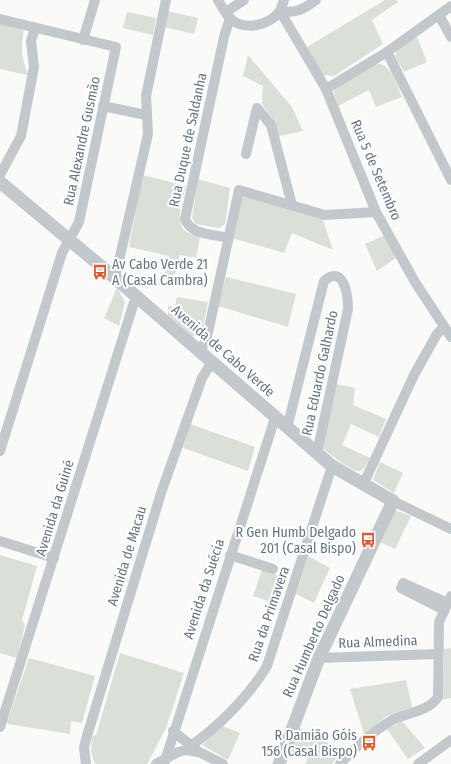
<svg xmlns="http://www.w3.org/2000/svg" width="451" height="764" font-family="'Fira Sans Condensed',sans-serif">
	<rect width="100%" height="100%" fill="#fafaf8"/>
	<g fill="#dadfd7">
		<polygon points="385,0 396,0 398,2 372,20 383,44 334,76 323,75 307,47"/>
		<polygon points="167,11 198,18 194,34 164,27"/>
		<polygon points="127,12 156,18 153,35 123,28"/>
		<path d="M0 23 24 28C21 46 21 58 28 75L0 69Z"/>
		<polygon points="417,37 427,62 404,72 395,56 398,48"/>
		<polygon points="248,55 292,107 303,131 279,136 272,118 262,104 263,86 243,76"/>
		<path d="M375 63C392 63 396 84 402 97L376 107 369 90 338 106 334 92 336 87Z"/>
		<path d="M142 175 186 186C183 199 173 223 187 232 190 234 196 235 200 236L196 258 180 255 175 275H165L169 256 129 247Z"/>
		<polygon points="198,179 230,188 225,224 219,228 196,224 192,218"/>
		<polygon points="246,196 322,217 333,250 292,233 284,253 232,238 242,197"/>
		<polygon points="385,235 396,258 377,271 365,244"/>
		<polygon points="226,277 296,294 288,327 218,306"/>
		<polygon points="117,288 125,302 119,326 104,318"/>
		<polygon points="177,297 208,302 202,332 197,336 192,336 168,315 168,306 175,307"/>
		<path d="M336 384 355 388 353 405 386 419 379 437 351 424 342 445 370 458C367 462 366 469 360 471 353 473 329 453 322 448Z"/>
		<polygon points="190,424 255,447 248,471 183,448"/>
		<polygon points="380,462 403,473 394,493 373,480"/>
		<polygon points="395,510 411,516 395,549 380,542"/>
		<polygon points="0,555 37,566 22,620 25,625 17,658 0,653"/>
		<polygon points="308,556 330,568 314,603 296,594"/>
		<polygon points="262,569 287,579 279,605 253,596"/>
		<polygon points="451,648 451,698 443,700 444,649"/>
		<path d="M120 653 184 673 166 728 147 764H96C90 756 91 747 92 737L96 735Z"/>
		<polygon points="29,658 95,676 82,723 71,721 70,734 8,724 7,722"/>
		<polygon points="406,680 412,707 387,716 364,734 350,689"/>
		<polygon points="402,721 425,748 408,759 387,729"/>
		<polygon points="222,726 240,733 228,760 202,745"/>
		<polygon points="299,728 323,736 337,757 332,764 305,764 308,758 290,751"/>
	</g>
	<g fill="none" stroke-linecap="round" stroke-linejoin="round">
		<g stroke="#c3c8cc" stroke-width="10">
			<path d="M218 0C222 6 225 14 230 18 244 32 270 25 280 11 296 14 304 9 316 0"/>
			<polyline points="284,0 280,11 326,89 376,212 415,282 451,337"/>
			<polyline points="226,12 244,0"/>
			<polyline points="439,15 451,37"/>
			<polyline points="0,19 116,47 79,222 62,253 0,451"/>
			<polyline points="83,40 95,0"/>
			<polyline points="387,52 451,180"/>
			<polyline points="326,89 387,52 451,6"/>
			<polyline points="103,106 146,115"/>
			<polyline points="246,154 257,108 271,125 292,205"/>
			<polyline points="0,175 21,136 34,67 31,41 35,28"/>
			<path d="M228 238C213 234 191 235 185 219L224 37 230 18"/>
			<polyline points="115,278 148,134 146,96 166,0"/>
			<polyline points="200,352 207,337 239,190 325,215 376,212"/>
			<path d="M287 428 324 281C344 264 348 295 348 309L317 453"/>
			<polyline points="363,485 414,375 437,334 443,328"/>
			<polyline points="393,501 451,529"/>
			<polyline points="0,541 54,558"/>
			<polyline points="230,555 273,569"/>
			<polyline points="444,610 401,588 403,583 448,603"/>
			<polyline points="319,658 438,654"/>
			<polyline points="0,727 136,296"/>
			<polyline points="173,731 199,752 223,764"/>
			<path d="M192 745C220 725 249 696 267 666L332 466"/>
			<polyline points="86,764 84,748 86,739 162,490 202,378 212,362"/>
			<polyline points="156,764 178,752 186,750 198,752"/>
			<polyline points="164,764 275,418"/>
			<path d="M340 764C354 748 374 731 392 720 408 712 428 712 438 697L439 622 451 596"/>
			<polyline points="418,764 451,740"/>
		</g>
		<polyline stroke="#c3c8cc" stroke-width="13" points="0,182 115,278 332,466 393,501 319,658 279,764"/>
	</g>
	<defs>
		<g id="bus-bare" transform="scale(1.2)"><path d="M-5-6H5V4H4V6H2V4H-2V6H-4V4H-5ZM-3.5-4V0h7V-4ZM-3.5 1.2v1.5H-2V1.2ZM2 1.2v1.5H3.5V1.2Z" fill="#e4572e" stroke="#fff" stroke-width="2.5" paint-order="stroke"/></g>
	</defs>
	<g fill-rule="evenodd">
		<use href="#bus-bare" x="100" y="272"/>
		<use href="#bus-bare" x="368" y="540"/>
		<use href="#bus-bare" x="369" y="743"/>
	</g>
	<g text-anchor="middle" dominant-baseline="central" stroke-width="4" stroke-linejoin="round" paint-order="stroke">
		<g font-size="14" fill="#657683" stroke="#fff">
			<text transform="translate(188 140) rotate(-78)">Rua Duque de Saldanha</text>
			<text transform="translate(82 141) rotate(-78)">Rua Alexandre Gusmão</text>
			<text transform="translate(376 170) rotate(67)">Rua 5 de Setembro</text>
			<text transform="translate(223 351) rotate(41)">Avenida de Cabo Verde</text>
			<text transform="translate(320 373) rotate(-78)">Rua Eduardo Galhardo</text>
			<text transform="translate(55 508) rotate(-73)">Avenida da Guiné</text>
			<text transform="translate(127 556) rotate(-73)">Avenida de Macau</text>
			<text transform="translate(204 589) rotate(-72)">Avenida da Suécia</text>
			<text transform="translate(269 614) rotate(-71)">Rua da Primavera</text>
			<text transform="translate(314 636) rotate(-66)">Rua Humberto Delgado</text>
			<text transform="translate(378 642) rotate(-2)">Rua Almedina</text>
		</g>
		<g font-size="14" fill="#657683" stroke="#fff" text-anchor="end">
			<text x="112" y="264" text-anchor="start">Av Cabo Verde 21<tspan x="112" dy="16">A (Casal Cambra)</tspan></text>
			<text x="356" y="532">R Gen Humb Delgado<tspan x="356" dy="16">201 (Casal Bispo)</tspan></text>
			<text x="357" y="735">R Damião Góis<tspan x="357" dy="16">156 (Casal Bispo)</tspan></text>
		</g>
	</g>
</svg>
